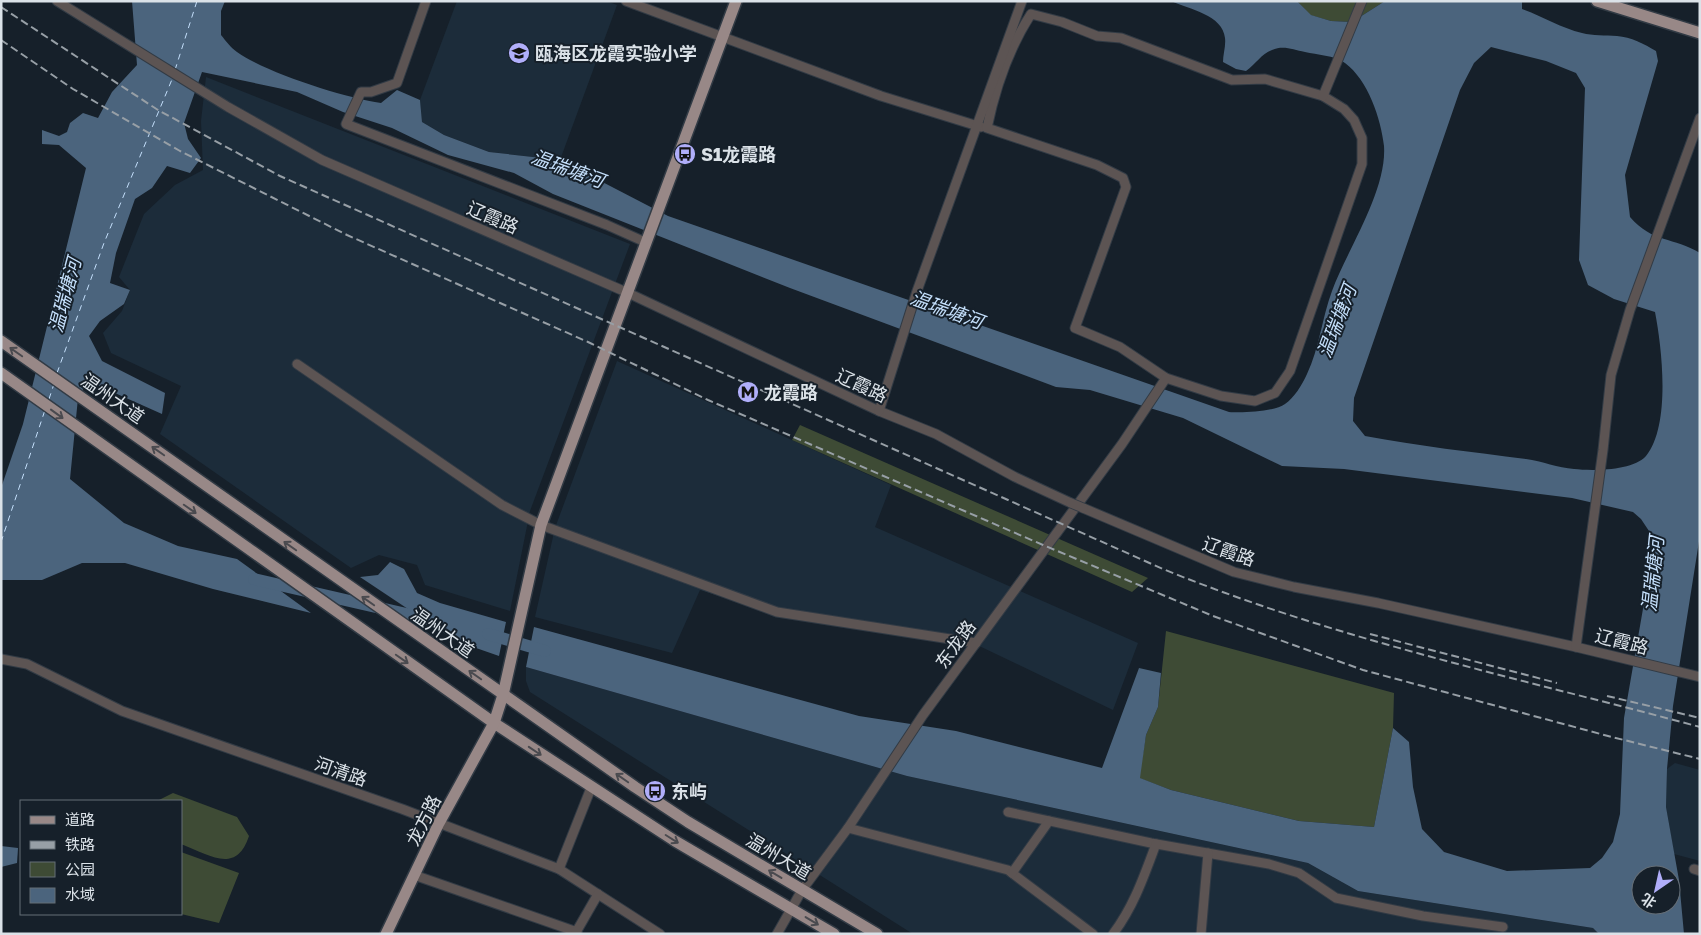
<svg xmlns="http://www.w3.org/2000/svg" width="1701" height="935" font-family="'Golos Text','Noto Sans SC',sans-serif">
	<rect width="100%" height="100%" fill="#16202a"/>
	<g fill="#1c2c3a">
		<polygon points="457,1 606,1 617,5 560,160 489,152 444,135 422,122 420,100"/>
		<polygon points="206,77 630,244 530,511 510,611 425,585 417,565 379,555 351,568 160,434 181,386 111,353 103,333 122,311 130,290 119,277 144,214 175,185 203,170 201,121"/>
		<polygon points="617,361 891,485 875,527 1138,643 1113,710 973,643 793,619 700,590 672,653 535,617 555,528"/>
		<polygon points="526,667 907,776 1308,863 1358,891 1593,928 1599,934 913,934 530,692 526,681"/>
		<polygon points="1675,763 1700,770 1700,861 1674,854 1666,807 1667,769"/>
	</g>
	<g fill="#3e4b35">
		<polygon points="1297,1 1385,1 1352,22 1331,21 1310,15"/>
		<polygon points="800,425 1148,578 1132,592 792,440"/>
		<polygon points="1166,631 1394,693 1393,728 1374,827 1299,821 1171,790 1139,778 1146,735 1158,707"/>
		<path d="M173 793 237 817 249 836C236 875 210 855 181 844V801H157Z"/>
		<polygon points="181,852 239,873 219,923 181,914"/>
	</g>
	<g fill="#4b647d" fill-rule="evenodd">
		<path d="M132 1H225L221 11V35C226 41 231 48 237 52 266 73 345 98 381 103L397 90 420 100 422 122 444 135 489 152 560 160 668 216 1229 412C1242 413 1274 412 1285 404 1294 398 1302 385 1307 374 1319 349 1322 318 1332 291 1347 250 1387 191 1384 146 1381 119 1368 80 1345 63 1334 55 1317 55 1305 52 1293 50 1284 45 1272 50 1261 54 1256 64 1246 71L1236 69 1223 62C1223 54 1226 46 1225 38 1223 15 1189 9 1171 1H1297L1311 15 1331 21 1352 22 1385 1H1522V9C1542 16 1561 28 1582 33 1593 36 1605 35 1617 36 1631 37 1644 44 1656 51L1658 61 1625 175 1630 217C1652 243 1674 237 1700 253V535L1673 706 1667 769 1666 807 1679 880 1684 934H1599L1593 928 1358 891 1308 863 907 776 526 667 534 627 859 716 956 731 1102 768 1139 668 1161 673 1158 707 1146 735 1140 778 1171 790 1299 821 1374 827 1393 728 1409 742 1413 787 1422 829 1444 852 1507 871 1590 868 1602 858 1613 842 1620 814 1624 718 1652 557 1651 534 1641 519 1633 512 1572 498 1344 469 1282 466 1183 418 1090 390 1056 387 790 288 553 194 514 173 448 155 392 128 343 112 297 92 202 72 184 123 188 139 201 158 190 173 167 166 152 188 135 199 116 253 110 283 130 290 124 304 100 321 89 336 102 361 165 393 162 414 88 381 78 398 70 479 124 523 178 546 237 559 311 613 213 589 125 563H82L42 580H1V488L23 424 86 168 59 145 42 144V130L59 136 67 132 70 123 83 113 98 118 112 92 137 65ZM1491 47 1546 61 1576 73 1585 88 1579 260 1588 285 1614 299 1655 312C1662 348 1671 425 1646 456 1633 471 1592 471 1574 469 1558 468 1542 461 1526 459 1472 452 1418 446 1365 436L1353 421 1354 398 1460 90 1474 63ZM1641 875H1671V905H1641Z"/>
		<polygon points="390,562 404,569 417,593 440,603 506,622 499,656 456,641 360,577 378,575"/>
		<polygon points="1,846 18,848 17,863 1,867"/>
	</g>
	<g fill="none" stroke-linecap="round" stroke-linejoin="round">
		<g stroke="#4b647d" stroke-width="12">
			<polyline points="254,579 437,621"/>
			<polyline points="488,634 545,651"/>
		</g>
		<g stroke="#c4dffb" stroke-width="1" stroke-dasharray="6 5" stroke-linecap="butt">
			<polyline points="175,70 197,1"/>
			<polyline points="57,373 104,243 173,77"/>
			<polyline points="49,399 54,384"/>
			<polyline points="1,542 45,410"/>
		</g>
		<g stroke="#323b45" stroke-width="11">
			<g id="minor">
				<polyline points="57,1 228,107 322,160 626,292 879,411 936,434 1015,477 1071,503"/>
				<polyline points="426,1 397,83 371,92 361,92 346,124 607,225 645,242"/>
				<polyline points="626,1 881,96 981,127"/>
				<path d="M1031 14 1062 22 1097 36 1121 38 1232 80 1265 79 1323 96 1344 109 1354 120 1362 138V164L1290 371 1275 393 1255 401 1221 396 1166 378 1120 347 1075 328 1126 187 1123 178 1097 165 987 128C995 89 1009 48 1031 14Z"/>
				<polyline points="1323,96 1362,1"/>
				<polyline points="297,364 502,505 541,525 777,612 976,643"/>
				<polyline points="879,411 917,291 1022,1"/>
				<polyline points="1083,508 1234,572 1294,587 1378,603 1576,647 1700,677"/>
				<polyline points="1576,647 1603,450 1611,375 1630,310 1700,118"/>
				<polyline points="1,659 27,664 122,711 402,809 559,869 660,934"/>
				<polyline points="1008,812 1151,843 1269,864 1299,873 1336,898 1423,916 1503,927"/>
				<polyline points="848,828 1008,870 1093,934"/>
				<polyline points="559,869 591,788"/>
				<polyline points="1694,869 1700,871"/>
				<polyline points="1012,873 1049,821"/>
				<polyline points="414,875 577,932"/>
				<polyline points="575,934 598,894"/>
				<polyline points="777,934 802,890 848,828 923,715 1122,444 1166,378"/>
				<path d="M1113 934C1134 906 1144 876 1156 844"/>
				<polyline points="1201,934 1208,853"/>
			</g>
		</g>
		<g stroke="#323b45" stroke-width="14">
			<g id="major">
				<polyline points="1597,1 1700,33"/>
				<polyline points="1,341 635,787 688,822 877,934"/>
				<polyline points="1,373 494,723 675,841 834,934"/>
				<polyline points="386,934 439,823 494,723 503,695 541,525 736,1"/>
			</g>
		</g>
		<use href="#minor" stroke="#5c5453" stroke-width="9"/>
		<use href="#major" stroke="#988887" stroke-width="11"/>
		<g stroke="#979fa6" stroke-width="2" stroke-dasharray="8 4" stroke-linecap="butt">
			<path d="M1 7 158 110 280 176 1163 569C1337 640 1519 678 1700 727"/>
			<polyline points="1,40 73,89 180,151 347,235 588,342 708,400 1043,545 1213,616 1363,670 1608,736 1700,759"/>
			<polyline points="1370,634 1557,683"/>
			<polyline points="1607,696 1700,718"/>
		</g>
		<g stroke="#323b45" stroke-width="11" stroke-linecap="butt">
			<polyline id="minor-bridge" points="1071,503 1083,508"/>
		</g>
		<use href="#minor-bridge" stroke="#5c5453" stroke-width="9"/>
	</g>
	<defs><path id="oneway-shaft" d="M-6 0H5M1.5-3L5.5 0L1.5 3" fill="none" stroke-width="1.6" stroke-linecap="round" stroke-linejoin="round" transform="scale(1.25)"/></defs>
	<g stroke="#4a4a4f">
		<use href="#oneway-shaft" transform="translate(16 352) rotate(-145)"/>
		<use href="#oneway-shaft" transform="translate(57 414) rotate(36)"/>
		<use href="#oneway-shaft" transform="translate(158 451) rotate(-145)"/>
		<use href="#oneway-shaft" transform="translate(190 509) rotate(35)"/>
		<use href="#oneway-shaft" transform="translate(290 546) rotate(-145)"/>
		<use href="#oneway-shaft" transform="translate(368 601) rotate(-145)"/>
		<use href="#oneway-shaft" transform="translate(402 659) rotate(35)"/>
		<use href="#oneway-shaft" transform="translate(475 675) rotate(-145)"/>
		<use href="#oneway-shaft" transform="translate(535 751) rotate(34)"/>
		<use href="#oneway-shaft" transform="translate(622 778) rotate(-145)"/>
		<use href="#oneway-shaft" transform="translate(672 839) rotate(32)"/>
		<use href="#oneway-shaft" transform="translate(775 874) rotate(-149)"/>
		<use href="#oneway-shaft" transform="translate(812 921) rotate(31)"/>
	</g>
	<defs>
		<g id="school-disc" transform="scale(1.125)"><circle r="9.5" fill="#b0aefa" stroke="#16202a"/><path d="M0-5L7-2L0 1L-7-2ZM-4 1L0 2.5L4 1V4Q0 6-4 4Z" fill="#111"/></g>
		<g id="bus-disc" transform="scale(1.125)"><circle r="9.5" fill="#b0aefa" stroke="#16202a"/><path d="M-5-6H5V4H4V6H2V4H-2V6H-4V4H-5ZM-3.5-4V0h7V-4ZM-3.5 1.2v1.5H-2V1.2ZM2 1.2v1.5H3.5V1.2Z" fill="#111"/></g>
		<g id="metro-disc" transform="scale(1.125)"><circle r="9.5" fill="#b0aefa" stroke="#16202a"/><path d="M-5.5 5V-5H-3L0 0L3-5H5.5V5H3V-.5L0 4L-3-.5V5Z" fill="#111"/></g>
	</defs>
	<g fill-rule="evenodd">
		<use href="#school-disc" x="519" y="53"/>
		<use href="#bus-disc" x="685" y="154"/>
		<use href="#metro-disc" x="748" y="392"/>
		<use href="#bus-disc" x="655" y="791"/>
	</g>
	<g text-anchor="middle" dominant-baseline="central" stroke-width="4" stroke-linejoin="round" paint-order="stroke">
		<g font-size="18" font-weight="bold" fill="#dbe2e8" stroke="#16202a" text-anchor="start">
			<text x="535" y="53">瓯海区龙霞实验小学</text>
			<text x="701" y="154">S1龙霞路</text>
			<text x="764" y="392">龙霞路</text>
			<text x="671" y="791">东屿</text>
		</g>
		<g font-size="18" fill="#dbe2e8" stroke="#16202a">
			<text transform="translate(493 217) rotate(23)">辽霞路</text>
			<text transform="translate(862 385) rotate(25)">辽霞路</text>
			<text transform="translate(113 398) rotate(35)">温州大道</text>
			<text transform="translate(1229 551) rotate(19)">辽霞路</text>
			<text transform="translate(443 632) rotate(35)">温州大道</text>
			<text transform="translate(1622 641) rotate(14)">辽霞路</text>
			<text transform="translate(955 644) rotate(-54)">东龙路</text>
			<text transform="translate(341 771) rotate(19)">河清路</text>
			<text transform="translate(423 820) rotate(-63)">龙方路</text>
			<text transform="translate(779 856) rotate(31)">温州大道</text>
		</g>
		<g font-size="19" font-style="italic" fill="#c4dffb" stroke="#16202a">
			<text transform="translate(568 168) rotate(20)">温瑞塘河</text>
			<text transform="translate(64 295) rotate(-75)">温瑞塘河</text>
			<text transform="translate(947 309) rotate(20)">温瑞塘河</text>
			<text transform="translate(1336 321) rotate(-69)">温瑞塘河</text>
			<text transform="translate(1652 574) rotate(-84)">温瑞塘河</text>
		</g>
	</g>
	<rect width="1701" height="935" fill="none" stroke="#dbe2e8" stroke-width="5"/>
	<rect x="20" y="800" width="162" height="115" fill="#16202a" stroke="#656e76"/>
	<rect x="30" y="816" width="25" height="8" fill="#988887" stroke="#656e76"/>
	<text x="65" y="825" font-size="15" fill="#dbe2e8">道路</text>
	<rect x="30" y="841" width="25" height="8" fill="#979fa6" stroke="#656e76"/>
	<text x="65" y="850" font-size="15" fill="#dbe2e8">铁路</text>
	<rect x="30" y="862" width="25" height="15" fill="#3e4b35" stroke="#656e76"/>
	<text x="65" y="875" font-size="15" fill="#dbe2e8">公园</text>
	<rect x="30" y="888" width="25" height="15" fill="#4b647d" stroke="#656e76"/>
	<text x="65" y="900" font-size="15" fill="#dbe2e8">水域</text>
	<g transform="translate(1656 890) rotate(214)"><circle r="24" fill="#16202a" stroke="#656e76"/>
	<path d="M0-4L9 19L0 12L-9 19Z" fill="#b0aefa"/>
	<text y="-8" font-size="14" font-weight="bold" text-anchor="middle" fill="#dbe2e8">北</text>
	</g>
</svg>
